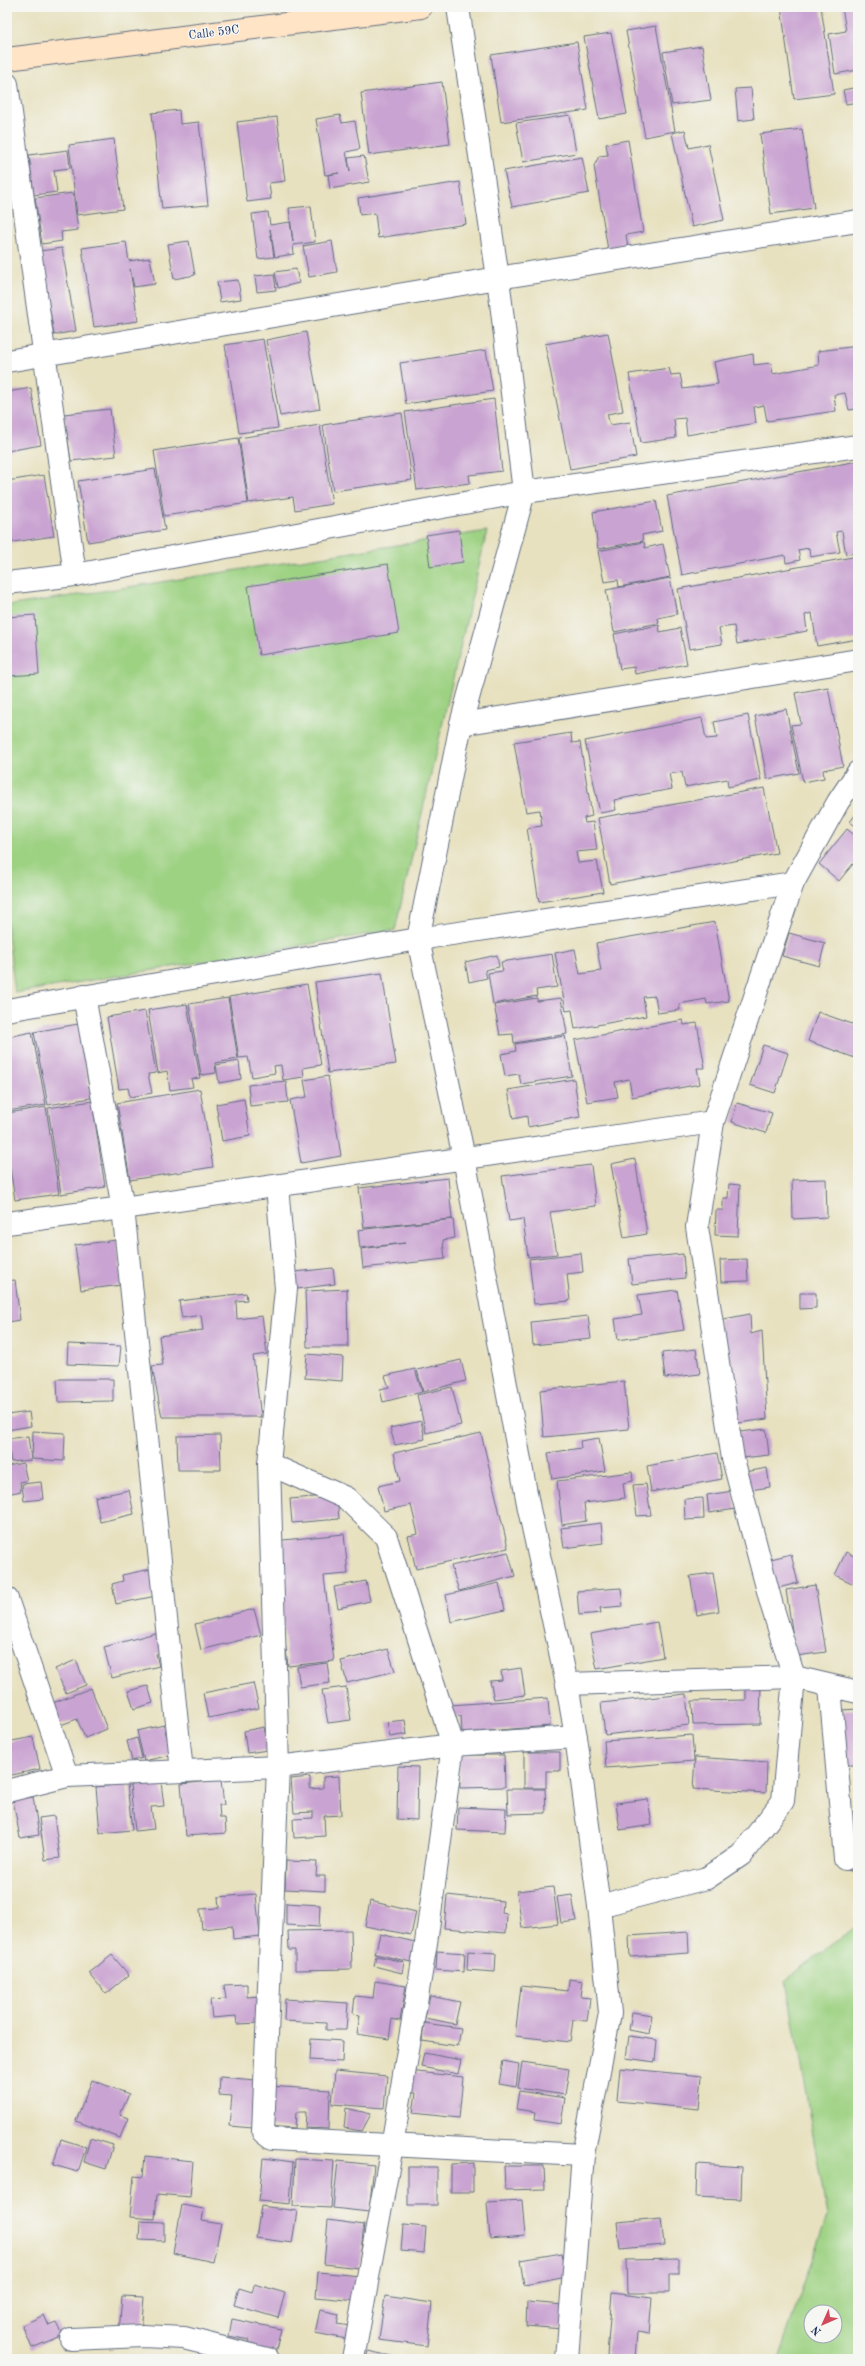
<svg xmlns="http://www.w3.org/2000/svg" width="865" height="2366" font-family="'Old Standard TT',serif">
	<rect width="100%" height="100%" fill="#f6f6f2"/>
	<filter id="ink" filterUnits="userSpaceOnUse"><feTurbulence type="fractalNoise" baseFrequency=".025" numOctaves="2"/><feDisplacementMap in="SourceGraphic" scale="8" xChannelSelector="R" yChannelSelector="G"/><feConvolveMatrix kernelMatrix="1 2 1 2 8 2 1 2 1" color-interpolation-filters="sRGB"/></filter>
	<filter id="wash" filterUnits="userSpaceOnUse"><feTurbulence type="fractalNoise" baseFrequency=".012" numOctaves="4" result="noise"/><feDisplacementMap in="SourceGraphic" scale="16" xChannelSelector="R" yChannelSelector="G"/><feGaussianBlur stdDeviation="0.9" result="paint"/><feColorMatrix in="noise" values="0 0 0 0 0 0 0 0 0 0 0 0 0 0 0 0 0 1.4 0 .05"/><feComposite in="paint" operator="in"/></filter>
	<g filter="url(#wash)">
		<rect width="100%" height="100%" fill="#e7e1bf"/>
		<g fill="#9ed283" stroke="#5c8070" fill-rule="evenodd">
			<polygon points="487,531 395,930 15,993 7,926 7,606"/>
			<path d="M858 1925V2359H778L827 2216 786 1980ZM811 2312H835V2336H811Z"/>
		</g>
		<g id="blocks">
			<g fill="#c9a3d1">
				<polygon points="781,7 821,7 834,94 794,99"/>
				<polygon points="842,7 858,7 858,70 835,74 829,34 846,31"/>
				<polygon points="656,26 675,131 645,137 626,31"/>
				<polygon points="611,33 627,114 599,119 584,37"/>
				<polygon points="577,42 588,110 501,122 491,55"/>
				<polygon points="702,46 711,100 672,105 663,52"/>
				<polygon points="442,82 450,144 369,155 361,93"/>
				<polygon points="858,87 858,102 846,104 843,90"/>
				<polygon points="751,88 754,119 738,121 735,89"/>
				<polygon points="179,110 180,124 199,122 208,205 162,209 152,113"/>
				<polygon points="340,115 342,123 355,121 360,149 346,152 350,171 348,158 364,156 369,182 330,189 328,175 339,173 325,175 316,119"/>
				<polygon points="570,115 576,153 523,162 516,123"/>
				<polygon points="277,117 285,181 269,183 271,199 247,202 237,122"/>
				<polygon points="802,129 814,208 771,214 760,134"/>
				<polygon points="685,130 689,148 708,144 724,220 692,227 672,133"/>
				<polygon points="114,139 123,209 77,215 69,145"/>
				<polygon points="628,140 643,232 626,235 628,247 608,250 594,166 599,156 608,155 606,144"/>
				<polygon points="68,150 70,168 54,170 57,192 34,195 29,155"/>
				<polygon points="582,157 589,193 512,207 504,171"/>
				<polygon points="460,182 466,224 378,238 375,213 360,215 358,198"/>
				<polygon points="73,193 78,230 61,232 62,241 42,244 35,198"/>
				<polygon points="311,206 315,242 293,245 294,254 275,257 270,229 274,257 258,259 252,214 268,212 270,225 290,222 293,242 289,208"/>
				<polygon points="189,241 195,275 174,279 168,244"/>
				<polygon points="332,241 337,272 309,277 303,246"/>
				<polygon points="126,242 129,261 150,258 155,284 134,287 130,269 138,321 94,327 82,248"/>
				<polygon points="62,248 76,331 54,335 40,251"/>
				<polygon points="296,269 299,283 278,288 275,272"/>
				<polygon points="274,274 276,290 257,292 255,276"/>
				<polygon points="238,280 241,299 220,302 217,282"/>
				<polygon points="306,332 320,409 280,416 266,340"/>
				<polygon points="608,333 623,411 607,414 610,425 630,422 636,457 570,469 545,344"/>
				<polygon points="263,339 278,428 239,433 225,345"/>
				<polygon points="858,346 858,409 849,410 845,393 834,395 836,411 767,421 764,405 754,407 756,423 687,435 685,418 674,419 676,438 641,443 629,374 669,368 671,375 680,374 683,389 718,384 714,362 753,354 754,365 771,363 773,374 819,365 818,351"/>
				<polygon points="486,350 493,391 406,404 400,363"/>
				<polygon points="31,388 41,445 7,451 7,392"/>
				<polygon points="494,399 502,471 469,475 470,483 417,490 405,412"/>
				<polygon points="110,409 116,456 71,461 64,414"/>
				<polygon points="402,413 412,480 333,491 323,425"/>
				<polygon points="320,425 332,504 295,510 293,497 249,503 239,438"/>
				<polygon points="238,438 248,503 164,516 154,451"/>
				<polygon points="858,461 858,552 846,555 842,531 836,532 840,552 810,557 809,548 798,550 800,560 786,563 785,555 682,575 667,496"/>
				<polygon points="155,469 165,530 88,542 78,481"/>
				<polygon points="44,475 54,536 7,543 7,481"/>
				<polygon points="656,501 662,531 642,535 643,541 598,549 593,512"/>
				<polygon points="459,530 463,562 430,567 426,535"/>
				<polygon points="644,542 645,548 663,544 670,577 619,587 618,580 604,582 598,551"/>
				<polygon points="858,556 858,639 817,646 812,613 805,615 807,631 737,644 734,626 719,628 722,644 689,649 678,589"/>
				<polygon points="388,564 399,633 259,655 248,586"/>
				<polygon points="670,578 677,614 658,618 659,623 614,632 606,590"/>
				<polygon points="35,615 39,674 8,676 7,617"/>
				<polygon points="659,625 660,632 680,628 687,664 635,674 634,667 620,669 614,634"/>
				<polygon points="828,687 843,766 823,770 824,778 803,782 791,725 801,724 795,693"/>
				<polygon points="786,709 799,773 767,779 755,716"/>
				<polygon points="748,715 761,780 728,787 727,779 685,787 682,772 669,774 672,789 614,800 616,810 600,813 585,741 702,718 706,739 717,738 714,722"/>
				<polygon points="571,733 572,743 580,742 592,816 584,818 585,823 593,822 597,850 576,852 578,863 597,861 603,892 539,902 527,828 542,826 540,810 526,812 514,742"/>
				<polygon points="764,788 777,853 610,884 598,818"/>
				<polygon points="858,811 858,828 850,822"/>
				<polygon points="847,829 858,838 858,867 853,864 839,881 819,864"/>
				<polygon points="715,922 729,1001 707,1004 706,999 679,1004 680,1010 658,1013 655,996 643,997 646,1016 575,1029 572,1010 566,1011 555,953 575,949 580,974 601,971 596,943"/>
				<polygon points="789,933 825,943 819,966 782,956"/>
				<polygon points="552,954 557,987 536,990 537,996 493,1004 488,973 503,971 501,962"/>
				<polygon points="497,955 499,967 485,970 487,978 469,982 465,962"/>
				<polygon points="382,973 396,1064 328,1073 315,982"/>
				<polygon points="307,984 321,1065 303,1068 304,1077 283,1080 281,1065 274,1066 275,1073 252,1077 248,1057 239,1058 229,997"/>
				<polygon points="228,998 238,1059 215,1063 216,1073 201,1075 189,1004"/>
				<polygon points="537,998 537,1001 561,998 567,1034 514,1043 513,1034 500,1035 494,1005"/>
				<polygon points="187,1004 200,1078 191,1079 193,1087 170,1090 167,1071 158,1073 148,1010"/>
				<polygon points="145,1011 156,1073 148,1074 152,1093 130,1097 128,1088 119,1089 107,1017"/>
				<polygon points="818,1012 858,1026 858,1059 808,1041"/>
				<polygon points="683,1020 684,1025 697,1023 705,1068 697,1068 700,1084 632,1097 629,1079 615,1082 618,1097 587,1102 575,1040"/>
				<polygon points="78,1024 91,1098 48,1105 34,1032"/>
				<polygon points="32,1032 46,1105 7,1111 7,1037"/>
				<polygon points="565,1036 572,1076 521,1084 519,1074 505,1076 501,1054 516,1051 515,1044"/>
				<polygon points="763,1045 788,1053 775,1093 750,1085"/>
				<polygon points="239,1061 241,1079 219,1083 216,1065"/>
				<polygon points="328,1076 341,1156 301,1163 290,1100 307,1097 304,1080"/>
				<polygon points="574,1079 580,1117 528,1127 527,1116 513,1119 508,1090"/>
				<polygon points="286,1081 288,1102 250,1106 248,1085"/>
				<polygon points="200,1089 213,1167 130,1180 117,1103"/>
				<polygon points="244,1099 250,1136 222,1141 216,1104"/>
				<polygon points="92,1101 105,1187 61,1194 48,1108"/>
				<polygon points="737,1103 772,1113 766,1133 732,1122"/>
				<polygon points="46,1107 59,1194 15,1200 7,1147 7,1113"/>
				<polygon points="635,1159 647,1234 624,1238 611,1164"/>
				<polygon points="591,1165 596,1206 550,1212 557,1254 528,1257 523,1219 509,1221 502,1176"/>
				<polygon points="448,1178 452,1219 364,1228 359,1188"/>
				<polygon points="826,1179 827,1217 793,1219 792,1180"/>
				<polygon points="729,1184 740,1185 738,1236 715,1235 716,1210 723,1210 723,1198 728,1198"/>
				<polygon points="453,1219 455,1238 443,1240 445,1259 363,1268 361,1249 405,1243 360,1248 358,1230"/>
				<polygon points="117,1240 122,1285 81,1290 75,1245"/>
				<polygon points="581,1253 583,1272 567,1274 570,1301 534,1304 529,1259"/>
				<polygon points="683,1254 685,1278 632,1284 629,1259"/>
				<polygon points="747,1259 748,1281 721,1282 720,1260"/>
				<polygon points="333,1268 335,1284 297,1289 295,1272"/>
				<polygon points="15,1280 20,1320 7,1322 7,1281"/>
				<polygon points="347,1289 348,1347 307,1347 305,1291"/>
				<polygon points="677,1290 684,1330 618,1340 615,1319 642,1315 638,1295"/>
				<polygon points="246,1293 247,1300 236,1301 237,1319 262,1316 267,1354 253,1356 261,1417 162,1417 152,1366 163,1365 159,1336 203,1330 201,1315 182,1318 179,1301"/>
				<polygon points="800,1293 816,1293 816,1308 800,1309"/>
				<polygon points="750,1314 751,1334 762,1331 767,1419 732,1424 719,1320"/>
				<polygon points="588,1316 591,1339 533,1345 531,1322"/>
				<polygon points="68,1344 121,1346 119,1366 67,1364"/>
				<polygon points="696,1349 700,1374 665,1378 662,1353"/>
				<polygon points="307,1354 343,1357 342,1381 305,1378"/>
				<polygon points="461,1360 466,1381 423,1392 417,1370"/>
				<polygon points="415,1369 422,1392 383,1402 380,1389 389,1387 385,1376"/>
				<polygon points="57,1379 113,1379 113,1401 58,1402"/>
				<polygon points="624,1381 629,1429 544,1437 540,1390"/>
				<polygon points="452,1387 461,1425 426,1433 417,1395"/>
				<polygon points="29,1412 31,1426 7,1430 7,1415"/>
				<polygon points="421,1421 425,1439 395,1445 390,1428"/>
				<polygon points="766,1429 769,1455 734,1459 731,1433"/>
				<polygon points="33,1431 65,1433 64,1461 32,1459"/>
				<polygon points="481,1433 508,1548 416,1569 408,1536 418,1534 411,1505 384,1511 378,1486 400,1481 394,1453"/>
				<polygon points="220,1435 221,1470 178,1470 177,1436"/>
				<polygon points="28,1436 31,1460 11,1462 7,1439"/>
				<polygon points="599,1438 605,1471 552,1479 548,1453 581,1448 580,1441"/>
				<polygon points="717,1453 722,1479 651,1492 647,1466"/>
				<polygon points="23,1463 27,1481 20,1482 21,1491 7,1494 7,1466"/>
				<polygon points="767,1468 770,1487 743,1491 740,1473"/>
				<polygon points="632,1472 633,1481 623,1483 625,1498 584,1503 586,1521 562,1525 557,1481"/>
				<polygon points="41,1482 43,1499 24,1501 22,1484"/>
				<polygon points="646,1484 651,1515 637,1516 633,1485"/>
				<polygon points="129,1490 134,1514 100,1522 95,1497"/>
				<polygon points="733,1491 736,1509 709,1513 707,1495"/>
				<polygon points="337,1495 339,1519 292,1523 290,1499"/>
				<polygon points="703,1498 704,1519 685,1520 684,1499"/>
				<polygon points="601,1523 603,1543 564,1548 561,1528"/>
				<polygon points="344,1534 348,1574 324,1576 334,1661 288,1666 273,1541"/>
				<polygon points="508,1552 515,1576 459,1591 451,1566"/>
				<polygon points="846,1552 858,1558 858,1586 835,1575"/>
				<polygon points="791,1554 798,1583 774,1589 767,1560"/>
				<polygon points="151,1569 156,1596 116,1604 112,1584 123,1581 122,1575"/>
				<polygon points="713,1573 719,1611 697,1615 690,1576"/>
				<polygon points="366,1581 370,1601 338,1608 334,1587"/>
				<polygon points="499,1583 505,1610 451,1622 446,1595"/>
				<polygon points="815,1585 826,1652 796,1656 786,1590"/>
				<polygon points="621,1588 623,1606 600,1608 601,1613 579,1615 577,1591"/>
				<polygon points="254,1609 261,1635 201,1650 195,1624"/>
				<polygon points="657,1622 663,1657 597,1669 590,1634"/>
				<polygon points="159,1632 165,1652 156,1654 159,1666 112,1678 104,1647"/>
				<polygon points="388,1649 395,1671 347,1683 341,1661"/>
				<polygon points="76,1660 86,1685 66,1693 55,1669"/>
				<polygon points="327,1663 330,1683 300,1687 297,1667"/>
				<polygon points="521,1668 525,1695 494,1699 490,1681 502,1680 501,1671"/>
				<polygon points="253,1683 259,1708 208,1718 203,1693"/>
				<polygon points="746,1685 761,1685 760,1724 693,1725 692,1701 746,1700"/>
				<polygon points="148,1686 153,1703 134,1709 128,1691"/>
				<polygon points="346,1687 351,1720 328,1723 322,1690"/>
				<polygon points="91,1688 107,1729 85,1738 77,1719 58,1726 50,1704"/>
				<polygon points="686,1694 689,1725 605,1735 601,1703"/>
				<polygon points="548,1698 550,1726 462,1733 461,1716 451,1717 450,1705"/>
				<polygon points="858,1709 858,1765 845,1765 842,1710"/>
				<polygon points="405,1720 407,1734 390,1737 387,1722"/>
				<polygon points="164,1725 171,1755 144,1761 137,1731"/>
				<polygon points="264,1727 268,1750 247,1753 244,1731"/>
				<polygon points="692,1735 694,1761 606,1768 604,1741"/>
				<polygon points="33,1737 40,1769 7,1776 7,1742"/>
				<polygon points="137,1738 142,1758 132,1761 127,1741"/>
				<polygon points="524,1752 560,1752 560,1771 546,1771 546,1788 524,1788"/>
				<polygon points="459,1755 504,1755 505,1787 460,1788"/>
				<polygon points="695,1757 767,1762 766,1793 693,1789"/>
				<polygon points="398,1766 418,1767 417,1820 397,1819"/>
				<polygon points="339,1776 341,1815 324,1816 325,1836 294,1838 293,1819 313,1818 313,1812 294,1813 291,1779 310,1777 310,1789 323,1788 323,1777"/>
				<polygon points="221,1780 224,1805 219,1805 220,1818 225,1818 226,1833 186,1836 181,1784"/>
				<polygon points="161,1782 164,1806 151,1807 154,1829 135,1831 130,1785"/>
				<polygon points="127,1784 132,1830 100,1833 96,1787"/>
				<polygon points="507,1789 545,1789 546,1813 508,1814"/>
				<polygon points="33,1797 39,1835 20,1838 13,1800"/>
				<polygon points="648,1799 652,1825 620,1830 616,1803"/>
				<polygon points="458,1807 506,1809 505,1832 457,1830"/>
				<polygon points="54,1816 60,1858 45,1860 39,1818"/>
				<polygon points="858,1839 858,1873 847,1870"/>
				<polygon points="286,1861 317,1862 316,1876 325,1876 325,1891 285,1889"/>
				<polygon points="553,1887 558,1924 522,1928 517,1891"/>
				<polygon points="256,1894 260,1936 233,1939 232,1926 202,1929 200,1909 219,1908 218,1897"/>
				<polygon points="447,1895 503,1901 502,1913 507,1914 506,1933 444,1928"/>
				<polygon points="572,1895 576,1921 561,1923 557,1897"/>
				<polygon points="370,1901 416,1912 411,1935 365,1926"/>
				<polygon points="286,1903 320,1905 319,1927 286,1925"/>
				<polygon points="351,1930 352,1969 295,1970 295,1950 289,1950 288,1931"/>
				<polygon points="688,1932 689,1953 630,1957 629,1936"/>
				<polygon points="380,1934 415,1942 411,1962 375,1954"/>
				<polygon points="437,1951 465,1953 464,1972 436,1970"/>
				<polygon points="468,1951 496,1953 495,1972 467,1970"/>
				<polygon points="112,1955 129,1975 106,1994 89,1973"/>
				<polygon points="376,1956 404,1962 402,1973 374,1966"/>
				<polygon points="569,1979 583,1981 581,1997 590,1998 587,2021 573,2020 570,2042 515,2036 521,1986 568,1991"/>
				<polygon points="375,1981 406,1986 400,2021 392,2019 389,2039 357,2034 360,2015 353,2014 355,1996 373,1998"/>
				<polygon points="247,1984 247,1997 259,1996 261,2023 237,2024 236,2016 212,2018 210,2000 226,1999 224,1985"/>
				<polygon points="430,1996 460,2002 455,2024 425,2018"/>
				<polygon points="285,1999 348,2003 346,2030 326,2030 326,2023 284,2021"/>
				<polygon points="632,2012 652,2015 649,2034 629,2030"/>
				<polygon points="424,2023 461,2028 458,2046 422,2041"/>
				<polygon points="629,2036 657,2040 655,2062 626,2058"/>
				<polygon points="311,2039 343,2041 342,2062 310,2060"/>
				<polygon points="424,2053 461,2060 458,2074 421,2067"/>
				<polygon points="503,2061 519,2064 516,2087 499,2084"/>
				<polygon points="522,2062 569,2069 565,2095 518,2088"/>
				<polygon points="620,2068 702,2076 699,2109 617,2101"/>
				<polygon points="335,2071 387,2076 384,2108 332,2104"/>
				<polygon points="409,2071 463,2077 459,2118 413,2113 416,2093 407,2093"/>
				<polygon points="220,2077 256,2080 253,2128 229,2126 232,2096 219,2095"/>
				<polygon points="92,2080 129,2094 120,2115 128,2118 120,2138 76,2121"/>
				<polygon points="269,2086 330,2090 329,2129 305,2128 306,2112 296,2112 295,2128 266,2126"/>
				<polygon points="519,2091 565,2098 561,2124 535,2120 536,2112 516,2109"/>
				<polygon points="346,2108 371,2114 362,2131 344,2128"/>
				<polygon points="90,2138 113,2145 106,2169 84,2162"/>
				<polygon points="61,2139 86,2147 78,2172 53,2165"/>
				<polygon points="145,2156 193,2161 190,2197 157,2194 155,2219 130,2217 134,2176 143,2177"/>
				<polygon points="263,2158 293,2162 290,2204 259,2201"/>
				<polygon points="295,2159 334,2161 331,2208 293,2206"/>
				<polygon points="338,2161 374,2165 369,2212 333,2208"/>
				<polygon points="473,2163 473,2192 451,2192 451,2164"/>
				<polygon points="697,2164 742,2167 741,2199 696,2197"/>
				<polygon points="504,2166 544,2166 545,2189 505,2190"/>
				<rect x="408" y="2167" width="29" height="38"/>
				<polygon points="522,2200 525,2236 490,2239 487,2202"/>
				<polygon points="182,2205 204,2209 202,2221 221,2224 213,2262 173,2253"/>
				<polygon points="261,2206 297,2211 292,2243 256,2238"/>
				<polygon points="661,2218 664,2245 620,2249 617,2222"/>
				<polygon points="328,2220 364,2225 359,2268 324,2264"/>
				<polygon points="140,2221 164,2222 164,2241 139,2240"/>
				<polygon points="403,2225 426,2227 424,2253 401,2251"/>
				<polygon points="562,2253 567,2277 524,2285 520,2260"/>
				<polygon points="679,2259 679,2274 669,2274 669,2293 627,2293 626,2260"/>
				<polygon points="318,2272 360,2276 357,2301 316,2297"/>
				<polygon points="255,2284 285,2293 278,2318 234,2305 239,2288 252,2292"/>
				<polygon points="612,2293 652,2298 649,2334 637,2332 635,2359 607,2356"/>
				<polygon points="122,2296 144,2297 141,2333 119,2332"/>
				<polygon points="385,2296 432,2303 427,2346 379,2340"/>
				<polygon points="527,2302 564,2305 562,2329 526,2326"/>
				<polygon points="320,2310 339,2314 337,2324 350,2326 347,2339 315,2333"/>
				<polygon points="44,2315 49,2326 57,2323 63,2335 32,2348 22,2325"/>
				<polygon points="232,2319 281,2329 275,2354 247,2348 249,2340 229,2336"/>
				<polygon points="368,2351 400,2358 400,2359 366,2359"/>
			</g>
		</g>
	</g>
	<g filter="url(#ink)">
		<use href="#blocks" fill-opacity="0" stroke="#626d80" stroke-width="1"/>
		<g fill="none" stroke-linecap="round" stroke-linejoin="round">
			<g stroke="#626d80" stroke-width="24">
				<g id="street">
					<polyline points="458,7 498,278 524,492 461,724 418,939 464,1158 529,1509 567,1684 576,1737 599,1906 610,2013 583,2155 567,2359"/>
					<polyline points="7,84 75,575"/>
					<polyline points="7,361 498,278 858,221"/>
					<polyline points="7,583 75,575 524,492 858,446"/>
					<polyline points="461,724 858,660"/>
					<polyline points="84,996 123,1208 182,1771"/>
					<polyline points="7,1010 418,939 793,883"/>
					<polyline points="277,1186 286,1289 269,1464 278,1767 263,2132 272,2139 583,2155"/>
					<polyline points="7,1223 123,1208 713,1122"/>
					<polyline points="269,1464 346,1498 386,1537 453,1745 426,1943 392,2146 353,2359"/>
					<polyline points="7,1599 67,1776"/>
					<polyline points="567,1684 794,1677 858,1692"/>
					<polyline points="830,1687 845,1859"/>
					<polyline points="7,1791 67,1776 278,1767 453,1745 576,1737"/>
					<polyline points="599,1906 707,1878 741,1855 783,1801 794,1677 772,1606 733,1459 697,1227 713,1122 793,883 838,802 858,772"/>
					<polyline points="71,2339 143,2336 184,2338 267,2359"/>
				</g>
			</g>
			<g stroke="#626d80" stroke-width="24">
				<polyline id="secondary" points="7,59 421,7"/>
			</g>
			<use href="#street" stroke="#fff" stroke-width="22"/>
			<use href="#secondary" stroke="#ffe4c6" stroke-width="22"/>
		</g>
	</g>
	<g text-anchor="middle" dominant-baseline="central" stroke-width="3" stroke-linejoin="round" paint-order="stroke">
		<g font-size="12" fill="#1b2f5e" stroke="#f6f6f2">
			<text transform="translate(214 33) rotate(-7)">Calle 59C</text>
		</g>
	</g>
	<rect width="865" height="2366" fill="none" stroke="#f6f6f2" stroke-width="24"/>
	<g transform="translate(823 2324) rotate(225)"><circle r="19" fill="#f6f6f2" stroke="#9ea6b7"/>
	<path d="M0-3L7 15L0 10L-7 15Z" fill="#d1495b"/>
	<text y="-6" font-size="11" font-weight="bold" text-anchor="middle" fill="#1b2f5e">N</text>
	</g>
</svg>
